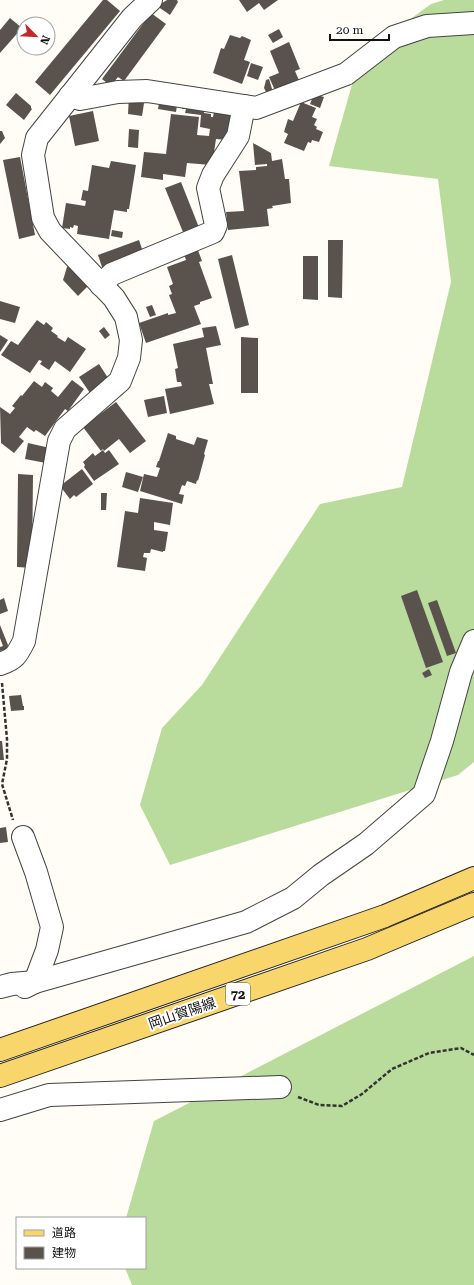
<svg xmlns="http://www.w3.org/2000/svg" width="474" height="1285" font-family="'Roboto Serif','Noto Sans JP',serif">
	<rect width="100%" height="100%" fill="#fffdf5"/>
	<g fill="#b9dc9c">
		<polygon points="444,0 474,0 474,762 458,775 170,865 140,805 162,728 202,685 320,504 402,487 451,282 438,179 329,166 360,56 431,4"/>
		<polygon points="474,956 474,1285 132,1285 125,1268 145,1268 145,1218 126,1218 154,1121"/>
	</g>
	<g fill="#5a524d">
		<polygon points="103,0 107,0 120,11 50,95 35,82"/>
		<polygon points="167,0 177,0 178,2 170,15 157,6"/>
		<polygon points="239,0 278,0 264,10 259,3 247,12"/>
		<polygon points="151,13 166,24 124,81 118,77 111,86 102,79"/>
		<polygon points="10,18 22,28 0,53 0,30"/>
		<polygon points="279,29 283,37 273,43 268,35"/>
		<polygon points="230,35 240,38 242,36 251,40 244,60 250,62 242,84 213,73 221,48 224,49"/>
		<polygon points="289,42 300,69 295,71 301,85 277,95 269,77 279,73 270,51"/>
		<polygon points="251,63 263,67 258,80 247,76"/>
		<polygon points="269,79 273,92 267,94 264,88 266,80"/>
		<polygon points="16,93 31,106 31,108 32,109 24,120 6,105"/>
		<polygon points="314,94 324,97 320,108 310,104"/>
		<polygon points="129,95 145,97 142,116 128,114"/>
		<polygon points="160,97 178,99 176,112 158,109"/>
		<polygon points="183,101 205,104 204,113 211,114 211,117 213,117 215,107 235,109 227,140 216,139 213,159 211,165 187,163 185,177 163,174 163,180 141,177 144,152 166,154 171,114 199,117 197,135 209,136 210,129 200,127 201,115 185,113 186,109 182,109"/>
		<polygon points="301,102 316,108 312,117 317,119 314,125 317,127 316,129 323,132 319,142 312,140 311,143 308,142 304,151 284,143 288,134 284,132 288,119 293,121"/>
		<polygon points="93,111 99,141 75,146 69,116"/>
		<polygon points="129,129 139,130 138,148 128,147"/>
		<polygon points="0,131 2,131 5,138 0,144"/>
		<polygon points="253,143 271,153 272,161 282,159 285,179 289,179 291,203 272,206 273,208 267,209 269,226 228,230 226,212 244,211 239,171 256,170 256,167 267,166 267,164 255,165"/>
		<polygon points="20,157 35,235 19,239 3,160"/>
		<polygon points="111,161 136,165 129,209 127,209 127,212 114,210 109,239 77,234 78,226 74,225 73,228 70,227 70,229 62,228 66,203 85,206 86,201 81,200 83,190 88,191 92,165 109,168"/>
		<polygon points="181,182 200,230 185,237 165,188"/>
		<polygon points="112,230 123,232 122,238 111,236"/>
		<polygon points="139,240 144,255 103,270 98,255"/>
		<polygon points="328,240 343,240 342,298 328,297"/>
		<polygon points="196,245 202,261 199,262 212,298 200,302 200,304 194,306 201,324 146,343 139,323 168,313 168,315 176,313 169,295 172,294 169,286 173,284 167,267 186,260 183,251"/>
		<polygon points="232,255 249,325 235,329 218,259"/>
		<polygon points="303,256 318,256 318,300 303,299"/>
		<polygon points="70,265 88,286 78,296 63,280 67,267"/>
		<polygon points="0,301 20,307 15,323 0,319"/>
		<polygon points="152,305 156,315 150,317 146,307"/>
		<polygon points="37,320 44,325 46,322 53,328 51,331 58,336 57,337 65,342 68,337 86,349 70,372 55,361 49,370 40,364 42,361 39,360 30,373 1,355 11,341 18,345"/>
		<polygon points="216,326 221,345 206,348 213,384 209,384 214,404 170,414 165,389 182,386 181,382 177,382 175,369 178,368 173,344 204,337 202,328"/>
		<polygon points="104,327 110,335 105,339 99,331"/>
		<polygon points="0,335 8,340 0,352"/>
		<polygon points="241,337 258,338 258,393 241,393"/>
		<polygon points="99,364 110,381 90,393 79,377"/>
		<polygon points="72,380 84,389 68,411 65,409 45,436 36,430 34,432 27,427 19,437 24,441 14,453 1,443 0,407 10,414 15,408 12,406 21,395 22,396 34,381 42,387 45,382 53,388 51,391 58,397"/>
		<polygon points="164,396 167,413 148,417 144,400"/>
		<polygon points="116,402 146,441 130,453 119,439 104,451 103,449 101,451 83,427"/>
		<polygon points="168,433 176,436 176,439 194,445 197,437 208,440 204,454 205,455 198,481 197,480 196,484 187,481 185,486 182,485 179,494 184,495 182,504 140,491 144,474 157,477 160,468 156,467 158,461 159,461"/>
		<polygon points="28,443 50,448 46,463 25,459"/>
		<polygon points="103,450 105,453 109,450 119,464 94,481 84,467 85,465 83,462 93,453 95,456"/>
		<polygon points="82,469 93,484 76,497 74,495 70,499 60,486"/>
		<polygon points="126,472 143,477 138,492 122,487"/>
		<polygon points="18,474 33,475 32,568 17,567"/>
		<polygon points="101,493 107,493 106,510 101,510"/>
		<polygon points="140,498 173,503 170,525 154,522 154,530 168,532 165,551 163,551 163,552 151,549 150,553 144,553 143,557 147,558 145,571 117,567 125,511 138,513"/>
		<polygon points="417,590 443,662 426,668 401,596"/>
		<polygon points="4,598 8,611 0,614 0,600"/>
		<polygon points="437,600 456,653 447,656 428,603"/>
		<polygon points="0,625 8,645 7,649 0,651 0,647 3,646 0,638"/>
		<polygon points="429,669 432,675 425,678 422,673"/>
		<polygon points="21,695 23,706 24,706 24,710 11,711 9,696"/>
		<polygon points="0,741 2,741 4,760 0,760"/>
		<polygon points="6,827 8,842 0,843 0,828"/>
	</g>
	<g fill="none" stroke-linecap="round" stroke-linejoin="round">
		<g stroke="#444" stroke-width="24">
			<g id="minor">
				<polyline points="70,96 80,99 118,92 147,91 256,108 346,74 394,37 427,26 474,23"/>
				<polyline points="101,285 112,274 213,232 216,225 208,188 213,175 238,136 244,106"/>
				<path d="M0 664C15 659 17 655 24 641L59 441 65 429 120 381 129 358 131 340 126 317 114 298 50 231 43 218 33 155 37 138 132 18 151 0"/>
				<polyline points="23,837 36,872 52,927 47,950 35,982 25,987"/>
				<polyline points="0,987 12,984 35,982 246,922 293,898 321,875 366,844 424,794 442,741 461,672 474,641"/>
				<polyline points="0,1110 49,1095 280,1087"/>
			</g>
		</g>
		<g stroke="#222" stroke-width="24">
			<g id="primary">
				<polyline points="0,1050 385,916 474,878"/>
				<polyline points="0,1076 367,949 474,904"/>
			</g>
		</g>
		<g stroke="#333" stroke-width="2.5" stroke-dasharray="4 2" stroke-linecap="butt">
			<polyline points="2,683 7,739 7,759 2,784 13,820"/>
			<polyline points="298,1097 319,1105 342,1106 362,1094 392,1069 429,1053 461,1048 474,1055"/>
		</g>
		<use href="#minor" stroke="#fff" stroke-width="22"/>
		<use href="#primary" stroke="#f9d66b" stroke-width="22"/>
	</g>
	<g text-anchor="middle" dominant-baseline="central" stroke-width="4" stroke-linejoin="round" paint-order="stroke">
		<rect fill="#fff" stroke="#585858" stroke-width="1" x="226" y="983" width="24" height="22" rx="3"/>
		<g font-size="13" font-weight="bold" fill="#111">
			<text x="238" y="994">72</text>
		</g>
		<g font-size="14" fill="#111" stroke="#fff">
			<text transform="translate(182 1013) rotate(-19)">岡山賀陽線</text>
		</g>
	</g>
	<rect x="16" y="1217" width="130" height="52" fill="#ffffff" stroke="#a0a0a0"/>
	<rect x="24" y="1230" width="20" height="6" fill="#f9d66b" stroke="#a0a0a0"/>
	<text x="52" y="1237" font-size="12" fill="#111111">道路</text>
	<rect x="24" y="1247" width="20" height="12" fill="#5a524d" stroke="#a0a0a0"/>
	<text x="52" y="1257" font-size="12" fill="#111111">建物</text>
	<g transform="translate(36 36) rotate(114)"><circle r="19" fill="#ffffff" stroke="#a0a0a0"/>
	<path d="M0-3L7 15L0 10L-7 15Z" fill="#c4262e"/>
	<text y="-6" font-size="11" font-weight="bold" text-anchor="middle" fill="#111111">N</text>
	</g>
	<path d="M330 34v6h59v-6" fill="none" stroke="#111111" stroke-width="2"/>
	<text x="336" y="34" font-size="12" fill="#111111" stroke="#ffffff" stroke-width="3" paint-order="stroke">20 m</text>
</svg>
